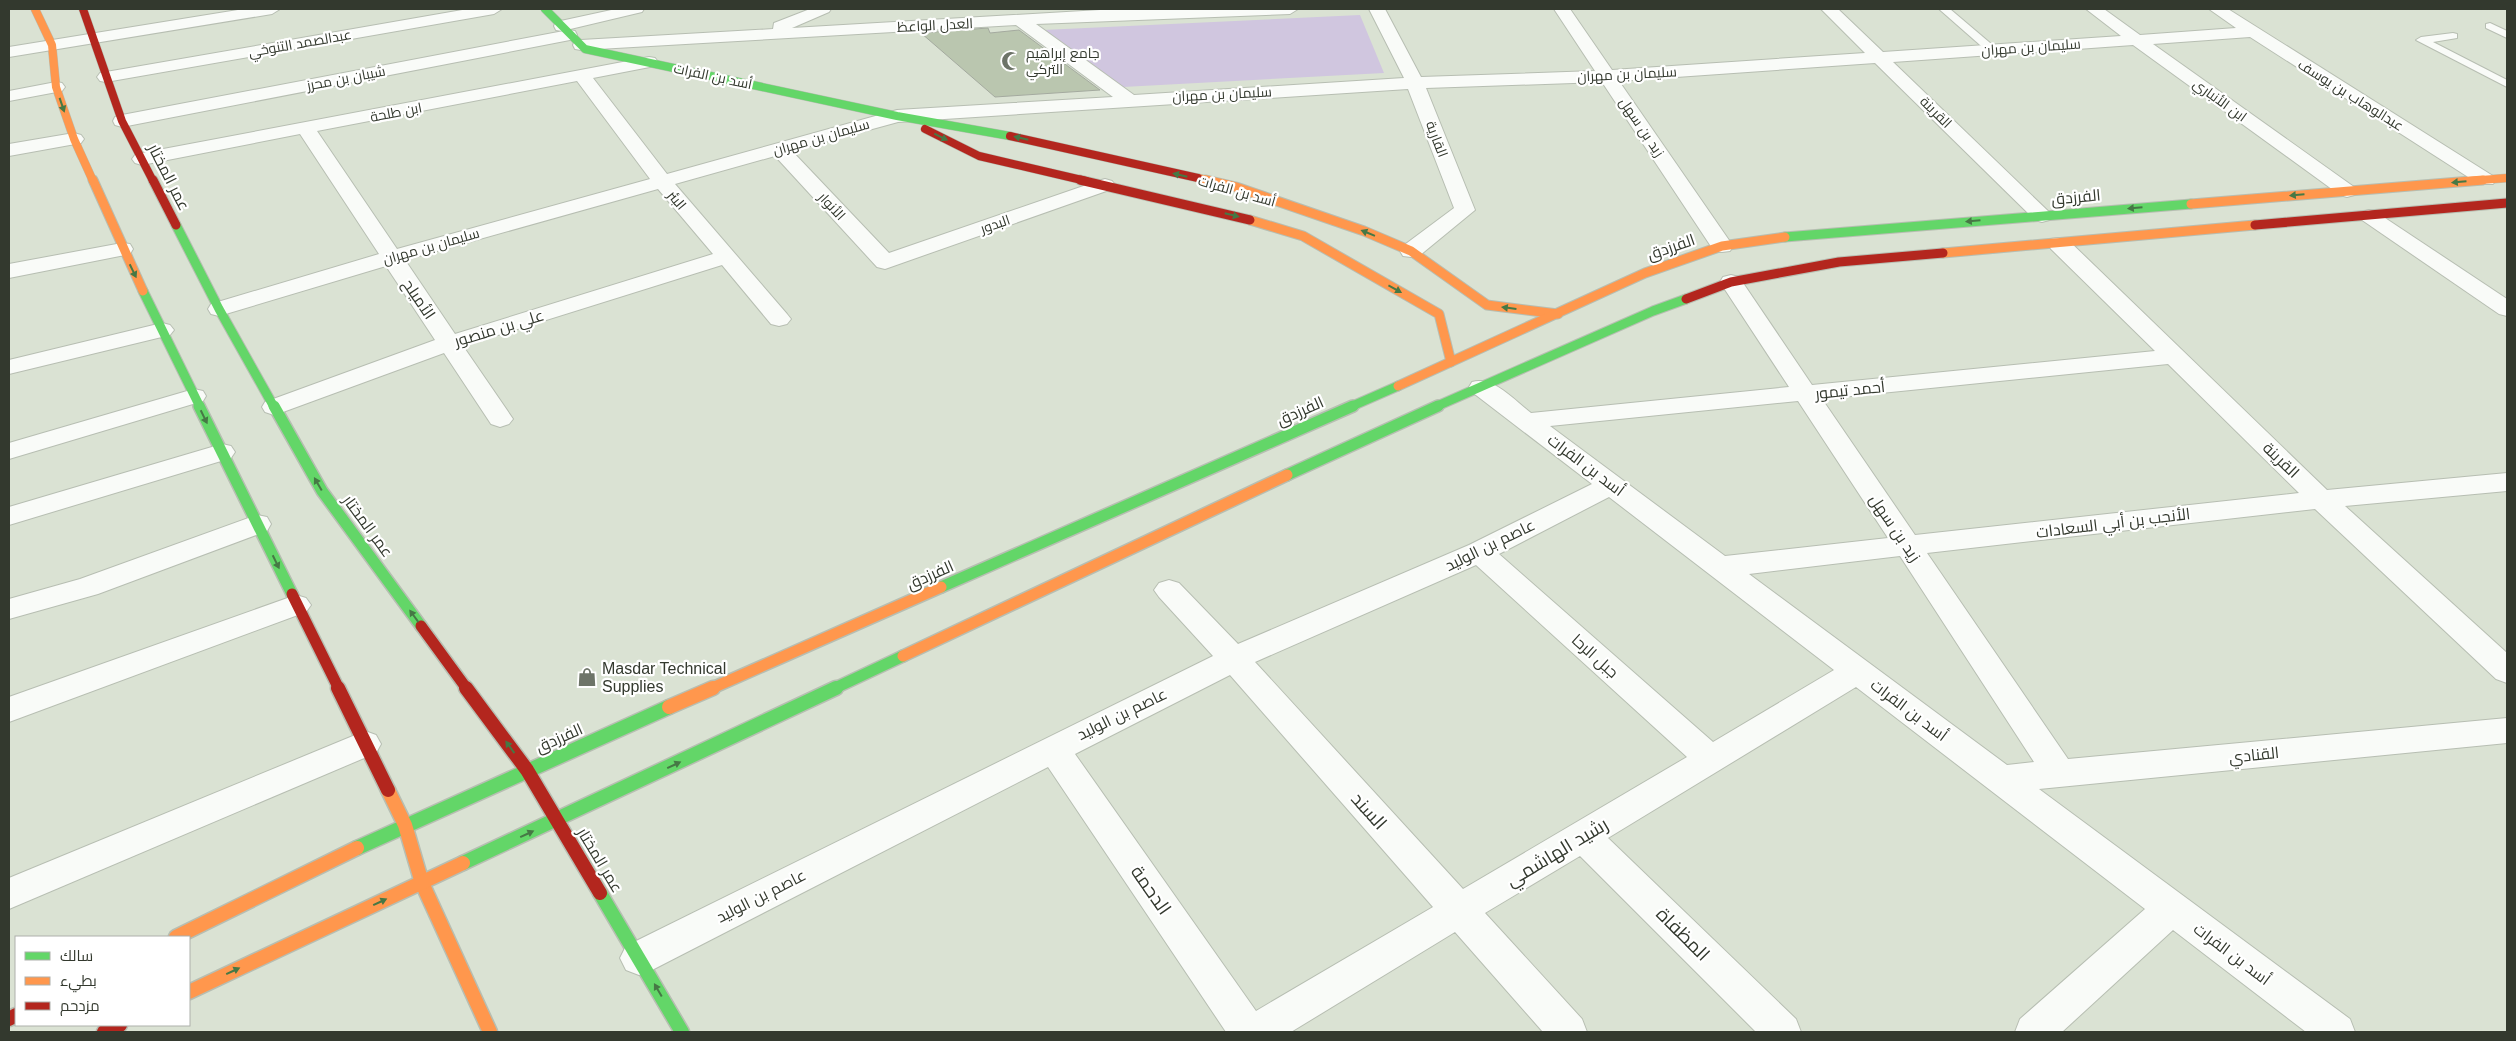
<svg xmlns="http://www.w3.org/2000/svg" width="2516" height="1041" font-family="Arial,Cairo,sans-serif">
	<rect width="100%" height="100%" fill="#dae2d3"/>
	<polygon fill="#d0c6df" points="1360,15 1384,73 1123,87 1043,30"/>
	<polygon fill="#bac6af" stroke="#a4aa9f" points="988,28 990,33 1019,30 1100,90 995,97 921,33"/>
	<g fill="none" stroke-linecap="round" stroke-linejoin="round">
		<g stroke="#b7beb2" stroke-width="2">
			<g id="lane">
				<polygon points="1939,9 1950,9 1996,48 1996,52 1988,52"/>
				<polygon points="2490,23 2507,31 2507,38 2486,28 2486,24"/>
				<polygon points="2453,33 2457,34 2457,38 2433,42 2507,80 2507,87 2416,40 2421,37"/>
			</g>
		</g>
		<g stroke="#b7beb2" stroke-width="2">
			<g id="street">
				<polygon points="244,9 280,9 272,14 9,57 9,47"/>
				<polygon points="468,9 502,9 494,14 106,82 100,81 97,77 100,73 106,72"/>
				<polygon points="616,9 644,9 642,12 562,31 556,30 554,26 556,22"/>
				<path d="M810 9H831L829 12 792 28 1100 10 1298 9 1290 14 1036 24 1134 95 1404 78 1369 9H1385L1421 77 1595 71 1554 9H1570L1612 70 1865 53 1821 9H1838L1883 52 2121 36 2086 9H2104L2140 35 2236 28 2209 9H2228L2493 176 2496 180 2493 184H2479L2250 37 2153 44 2354 187 2357 191 2354 195 2347 197 2340 195 2133 45 1893 62 2049 212 2052 216 2049 220 2042 222 2035 220 1875 63 1619 81 1733 246 1730 251 1722 252 1714 251 1602 82 1426 88 1475 210 1419 256 1411 257 1403 256 1400 251 1403 246 1454 208 1408 89 898 122 792 151 889 253 1098 181 1105 179 1112 181 1115 185 1112 189 885 269 877 267 775 156 675 184 787 314 791 319 787 324 779 326 771 324 722 265 463 346 513 419 509 424 500 427 491 424 444 353 283 412 274 415 265 412 262 407 265 402 435 340 386 266 219 316 211 314 208 309 211 304 379 254 300 134 142 165 135 163 132 159 135 155 142 153 649 57 655 58 658 62 655 66 593 78 667 174 897 110 1113 97 1016 25 581 50 575 49 573 45 575 41 581 40 773 29 774 23ZM577 81 650 179 397 249 317 131ZM658 189 713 254 455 334 405 260Z"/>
				<polygon points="569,30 575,31 577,35 575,39 122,127 115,125 113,121 115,117 122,115"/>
				<polygon points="56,82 62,83 65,87 62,91 9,101 9,91"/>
				<polygon points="74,133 81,135 84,139 81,143 9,156 9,144"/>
				<polygon points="2369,210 2376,212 2507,299 2507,316 2499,314 2362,220 2359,216 2362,212"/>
				<path d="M2059 238 2067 239 2327 490 2507 473V491L2345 506 2507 653V683L2496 679 2315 509 1927 553 2068 759 2507 718V743L2039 789 2350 1019 2355 1032H2306L2173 930 2062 1032H2015L2020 1019 2145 909 1856 687 1608 838 1796 1019 1801 1032H1756L1580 856 1485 913 1582 1019 1587 1032H1543L1455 932 1291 1032H1226L1048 767 652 970 639 975 626 970 620 958 626 946 1213 656 1159 597 1154 590 1159 583 1169 580 1179 583 1238 644 1469 545 1592 484 1472 392 1469 387 1472 382C1494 376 1515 401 1531 413L1789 387 1720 282 1723 277 1731 275 1739 277 1812 385 2155 351 2051 249 2048 244 2051 239ZM2168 364 2299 493 1915 535 1822 399ZM1798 401 1888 538 1725 556 1550 426ZM1609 497 1834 670 1713 742 1499 554ZM1900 556 2034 762 2007 765 1749 574ZM1476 565 1687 757 1463 889 1255 662ZM1230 675 1433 907 1256 1011 1075 754Z"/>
				<polygon points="122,243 130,244 133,249 130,254 9,278 9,264"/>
				<polygon points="162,323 170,325 174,330 170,335 9,374 9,360"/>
				<polygon points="194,389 203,391 206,396 203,401 9,459 9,443"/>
				<polygon points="222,444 231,446 235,452 231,458 9,525 9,507"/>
				<polygon points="257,515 267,517 271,524 267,531 98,594 9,619 9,599 80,579"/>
				<polygon points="296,595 306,598 311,605 306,612 9,722 9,697"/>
				<polygon points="365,731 376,735 381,744 376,753 9,909 9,878"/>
			</g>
		</g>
		<g stroke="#b7beb2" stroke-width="9">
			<polyline id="fast-far3" points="545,9 585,49 897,116 1010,136"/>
		</g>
		<g stroke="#b7beb2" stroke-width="11">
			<g id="fast-far2">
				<polyline points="176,225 219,309 274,407"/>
				<polyline points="1785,237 2191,204"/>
				<polyline points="143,291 200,407"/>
				<polyline points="1350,407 1398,386"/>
				<polyline points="1435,407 1653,311 1686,299"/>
			</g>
		</g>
		<g stroke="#b7beb2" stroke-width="14">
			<g id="fast-far1">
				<polyline points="199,406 292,594"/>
				<polyline points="274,406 322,491 421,626"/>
				<polyline points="1287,475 1438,406"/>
				<polyline points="941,587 1353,406"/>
				<polyline points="833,689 903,656"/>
			</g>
		</g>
		<g stroke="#b7beb2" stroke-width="17">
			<g id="fast">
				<polyline points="357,848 669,707"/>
				<polyline points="463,863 836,688"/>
				<polyline points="600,893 682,1032"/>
			</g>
		</g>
		<g stroke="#b7beb2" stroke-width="9">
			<g id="slow-far3">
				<polyline points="35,9 52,45 56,87 74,139 93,181"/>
				<polyline points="1198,178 1211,181"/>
				<polyline points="2468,181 2507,178"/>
			</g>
		</g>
		<g stroke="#b7beb2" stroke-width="11">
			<g id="slow-far2">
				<polyline points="93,180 143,291"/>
				<polyline points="1206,180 1236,187 1364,231 1411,251 1487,305 1558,314"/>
				<polyline points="2191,204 2483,180"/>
				<polyline points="1250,220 1303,236 1439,314 1451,362"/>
				<polyline points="1943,253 2255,225"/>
				<polyline points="1398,386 1645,273 1722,246 1785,237"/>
			</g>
		</g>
		<g stroke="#b7beb2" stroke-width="14">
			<g id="slow-far1">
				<polyline points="903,656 1287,475"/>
				<polyline points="710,689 941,587"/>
			</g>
		</g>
		<g stroke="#b7beb2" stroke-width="17">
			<g id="slow">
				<polyline points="669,707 713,688"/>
				<polyline points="388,790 405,825 422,883 490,1032"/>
				<polyline points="176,937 357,848"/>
				<polyline points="189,992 463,863"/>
			</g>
		</g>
		<g stroke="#b7beb2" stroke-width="9">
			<g id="jam-far3">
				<polyline points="83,9 122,121 153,181"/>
				<polyline points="925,129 979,156 1086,181"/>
				<polyline points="1010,136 1198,178"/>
			</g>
		</g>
		<g stroke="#b7beb2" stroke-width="11">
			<g id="jam-far2">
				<polyline points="153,180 176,225"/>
				<polyline points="1080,180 1250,220"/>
				<polyline points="2255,225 2507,203"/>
				<polyline points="1686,299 1731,282 1839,262 1943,253"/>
			</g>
		</g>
		<g stroke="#b7beb2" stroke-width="14">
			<g id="jam-far1">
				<polyline points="292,594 339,689"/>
				<polyline points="421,626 467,689"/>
			</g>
		</g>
		<g stroke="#b7beb2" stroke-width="17">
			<g id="jam">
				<polyline points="338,688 388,790"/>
				<polyline points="466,688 527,770 600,893"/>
				<polyline points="9,1019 16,1015"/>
				<polyline points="104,1032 120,1025"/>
			</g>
		</g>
		<use href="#lane" fill="#f9fbf8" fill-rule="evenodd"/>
		<use href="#street" fill="#f9fbf8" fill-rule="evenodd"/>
		<use href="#fast-far3" stroke="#63d668" stroke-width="8"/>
		<use href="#fast-far2" stroke="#63d668" stroke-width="9"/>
		<use href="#fast-far1" stroke="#63d668" stroke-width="11"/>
		<use href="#fast" stroke="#63d668" stroke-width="14"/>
		<use href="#slow-far3" stroke="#ff974d" stroke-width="8"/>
		<use href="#slow-far2" stroke="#ff974d" stroke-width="9"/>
		<use href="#slow-far1" stroke="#ff974d" stroke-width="11"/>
		<use href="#slow" stroke="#ff974d" stroke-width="14"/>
		<use href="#jam-far3" stroke="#b3261e" stroke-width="8"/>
		<use href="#jam-far2" stroke="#b3261e" stroke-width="9"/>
		<use href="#jam-far1" stroke="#b3261e" stroke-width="11"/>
		<use href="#jam" stroke="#b3261e" stroke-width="14"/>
	</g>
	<defs><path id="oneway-solid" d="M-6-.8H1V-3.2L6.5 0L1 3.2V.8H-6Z" transform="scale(1.25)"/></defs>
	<g fill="#467845">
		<use href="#oneway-solid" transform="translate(62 105) rotate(71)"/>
		<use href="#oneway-solid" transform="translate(941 137) rotate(26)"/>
		<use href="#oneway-solid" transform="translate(1021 138) rotate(-167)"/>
		<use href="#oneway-solid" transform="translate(1180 175) rotate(-167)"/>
		<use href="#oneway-solid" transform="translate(2459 182) rotate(175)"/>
		<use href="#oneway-solid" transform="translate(2297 195) rotate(175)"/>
		<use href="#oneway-solid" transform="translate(2135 208) rotate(175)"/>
		<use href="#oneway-solid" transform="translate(1232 215) rotate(14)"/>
		<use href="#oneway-solid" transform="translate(1973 221) rotate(175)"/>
		<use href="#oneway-solid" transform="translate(1368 233) rotate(-158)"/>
		<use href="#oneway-solid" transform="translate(133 271) rotate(64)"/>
		<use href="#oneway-solid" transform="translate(1395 289) rotate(29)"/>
		<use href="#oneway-solid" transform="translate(1509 308) rotate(-173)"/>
		<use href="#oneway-solid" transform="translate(204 417) rotate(64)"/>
		<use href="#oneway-solid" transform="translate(318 484) rotate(-120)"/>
		<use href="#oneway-solid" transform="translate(276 562) rotate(64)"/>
		<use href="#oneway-solid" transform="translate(414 616) rotate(-126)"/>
		<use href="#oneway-solid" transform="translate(510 747) rotate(-126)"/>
		<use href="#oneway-solid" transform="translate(674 765) rotate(-25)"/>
		<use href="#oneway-solid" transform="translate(527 834) rotate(-25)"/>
		<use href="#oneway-solid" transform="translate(380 902) rotate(-25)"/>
		<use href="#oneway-solid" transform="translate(233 971) rotate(-25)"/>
		<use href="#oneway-solid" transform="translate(658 990) rotate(-120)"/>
	</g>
	<defs>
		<g id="mosque-bare" transform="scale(1.5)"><path d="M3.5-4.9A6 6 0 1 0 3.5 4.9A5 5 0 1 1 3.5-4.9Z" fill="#6d7468" stroke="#fff" stroke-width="2.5" paint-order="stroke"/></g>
		<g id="shop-bare" transform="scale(1.5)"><path d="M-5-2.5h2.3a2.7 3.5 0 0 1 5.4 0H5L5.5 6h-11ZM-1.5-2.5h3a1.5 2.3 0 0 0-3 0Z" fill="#6d7468" stroke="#fff" stroke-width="2.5" paint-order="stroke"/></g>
	</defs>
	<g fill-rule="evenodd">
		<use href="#mosque-bare" x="1011" y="61"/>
		<use href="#shop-bare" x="587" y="677"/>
	</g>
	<g text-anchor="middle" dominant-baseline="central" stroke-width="4.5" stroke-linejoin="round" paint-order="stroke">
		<g font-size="14" fill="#33392e" stroke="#fff">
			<text transform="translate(935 25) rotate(-3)">العدل الواعظ</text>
			<text transform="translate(300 43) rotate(-10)">عبدالصمد التنوخي</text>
			<text transform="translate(2031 47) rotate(-4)">سليمان بن مهران</text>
			<text transform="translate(1627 74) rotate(-3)">سليمان بن مهران</text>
			<text transform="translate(713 76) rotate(12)">أسد بن الفرات</text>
			<text transform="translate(346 78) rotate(-11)">شيبان بن محرز</text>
			<text transform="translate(1222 94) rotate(-3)">سليمان بن مهران</text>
			<text transform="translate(2351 95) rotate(32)">عبدالوهاب بن يوسف</text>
			<text transform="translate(2220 100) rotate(36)">ابن الأنباري</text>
			<text transform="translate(396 112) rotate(-11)">ابن طلحة</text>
			<text transform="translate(1936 112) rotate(45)">القرينة</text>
			<text transform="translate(1642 127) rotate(56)">زيد بن سهل</text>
			<text transform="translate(821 137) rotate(-16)">سليمان بن مهران</text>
			<text transform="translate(1437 139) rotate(69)">القارية</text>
			<text transform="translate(1237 191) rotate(16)">أسد بن الفرات</text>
			<text transform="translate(677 200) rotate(50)">البئر</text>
			<text transform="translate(832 206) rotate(47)">الأنوار</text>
			<text transform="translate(995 224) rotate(-19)">البدور</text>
			<text transform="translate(431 246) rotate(-16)">سليمان بن مهران</text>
		</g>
		<g font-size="14" fill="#33392e" stroke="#fff" text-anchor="start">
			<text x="1026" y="53">جامع إبراهيم<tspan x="1026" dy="16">التركي</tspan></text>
		</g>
		<g font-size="16" fill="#33392e" stroke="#fff">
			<text transform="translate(169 177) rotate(63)">عمر المختار</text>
			<text transform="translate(2076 197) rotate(-5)">الفرزدق</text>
			<text transform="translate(1671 247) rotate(-19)">الفرزدق</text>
			<text transform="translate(419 299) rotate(56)">الأميلح</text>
			<text transform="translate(499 328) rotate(-17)">علي بن منصور</text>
			<text transform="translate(1850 390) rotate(-6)">أحمد تيمور</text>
			<text transform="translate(1300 411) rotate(-24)">الفرزدق</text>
			<text transform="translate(2281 460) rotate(44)">القرينة</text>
			<text transform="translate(1586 465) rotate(37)">أسد بن الفرات</text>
			<text transform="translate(2113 523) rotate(-7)">الأنجب بن أبي السعادات</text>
			<text transform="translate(368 526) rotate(54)">عمر المختار</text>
			<text transform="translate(1895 528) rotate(56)">زيد بن سهل</text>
			<text transform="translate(1490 545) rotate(-26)">عاصم بن الوليد</text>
			<text transform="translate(930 575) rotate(-24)">الفرزدق</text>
			<text transform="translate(1595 656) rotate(42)">جبل الرحا</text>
			<text transform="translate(1909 710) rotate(37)">أسد بن الفرات</text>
			<text transform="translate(1122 714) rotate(-26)">عاصم بن الوليد</text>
			<text transform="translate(559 738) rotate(-24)">الفرزدق</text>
			<text transform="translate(2254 755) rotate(-6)">القنادي</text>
			<text transform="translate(600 860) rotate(59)">عمر المختار</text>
			<text transform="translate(761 896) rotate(-27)">عاصم بن الوليد</text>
			<text transform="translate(2232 954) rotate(37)">أسد بن الفرات</text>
		</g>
		<g font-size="16" fill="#33392e" stroke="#fff" text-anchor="start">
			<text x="602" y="668">Masdar Technical<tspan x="602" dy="18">Supplies</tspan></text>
		</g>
		<g font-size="19" fill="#33392e" stroke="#fff">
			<text transform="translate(1369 811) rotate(48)">السند</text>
			<text transform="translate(1557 852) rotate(-31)">رشيد الهاشمي</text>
			<text transform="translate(1151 890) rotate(55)">الدحمة</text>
			<text transform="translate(1683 934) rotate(45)">المظفاة</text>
		</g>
	</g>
	<rect width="2516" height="1041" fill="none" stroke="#33392e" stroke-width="20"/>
	<rect x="15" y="936" width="175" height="90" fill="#ffffff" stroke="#adb0ab"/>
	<rect x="25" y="952" width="25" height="8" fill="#63d668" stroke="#adb0ab"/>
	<text x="60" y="961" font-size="15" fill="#33392e">سالك</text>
	<rect x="25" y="977" width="25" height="8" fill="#ff974d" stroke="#adb0ab"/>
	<text x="60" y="986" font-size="15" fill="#33392e">بطيء</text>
	<rect x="25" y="1002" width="25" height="8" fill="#b3261e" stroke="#adb0ab"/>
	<text x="60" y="1011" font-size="15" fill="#33392e">مزدحم</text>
</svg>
